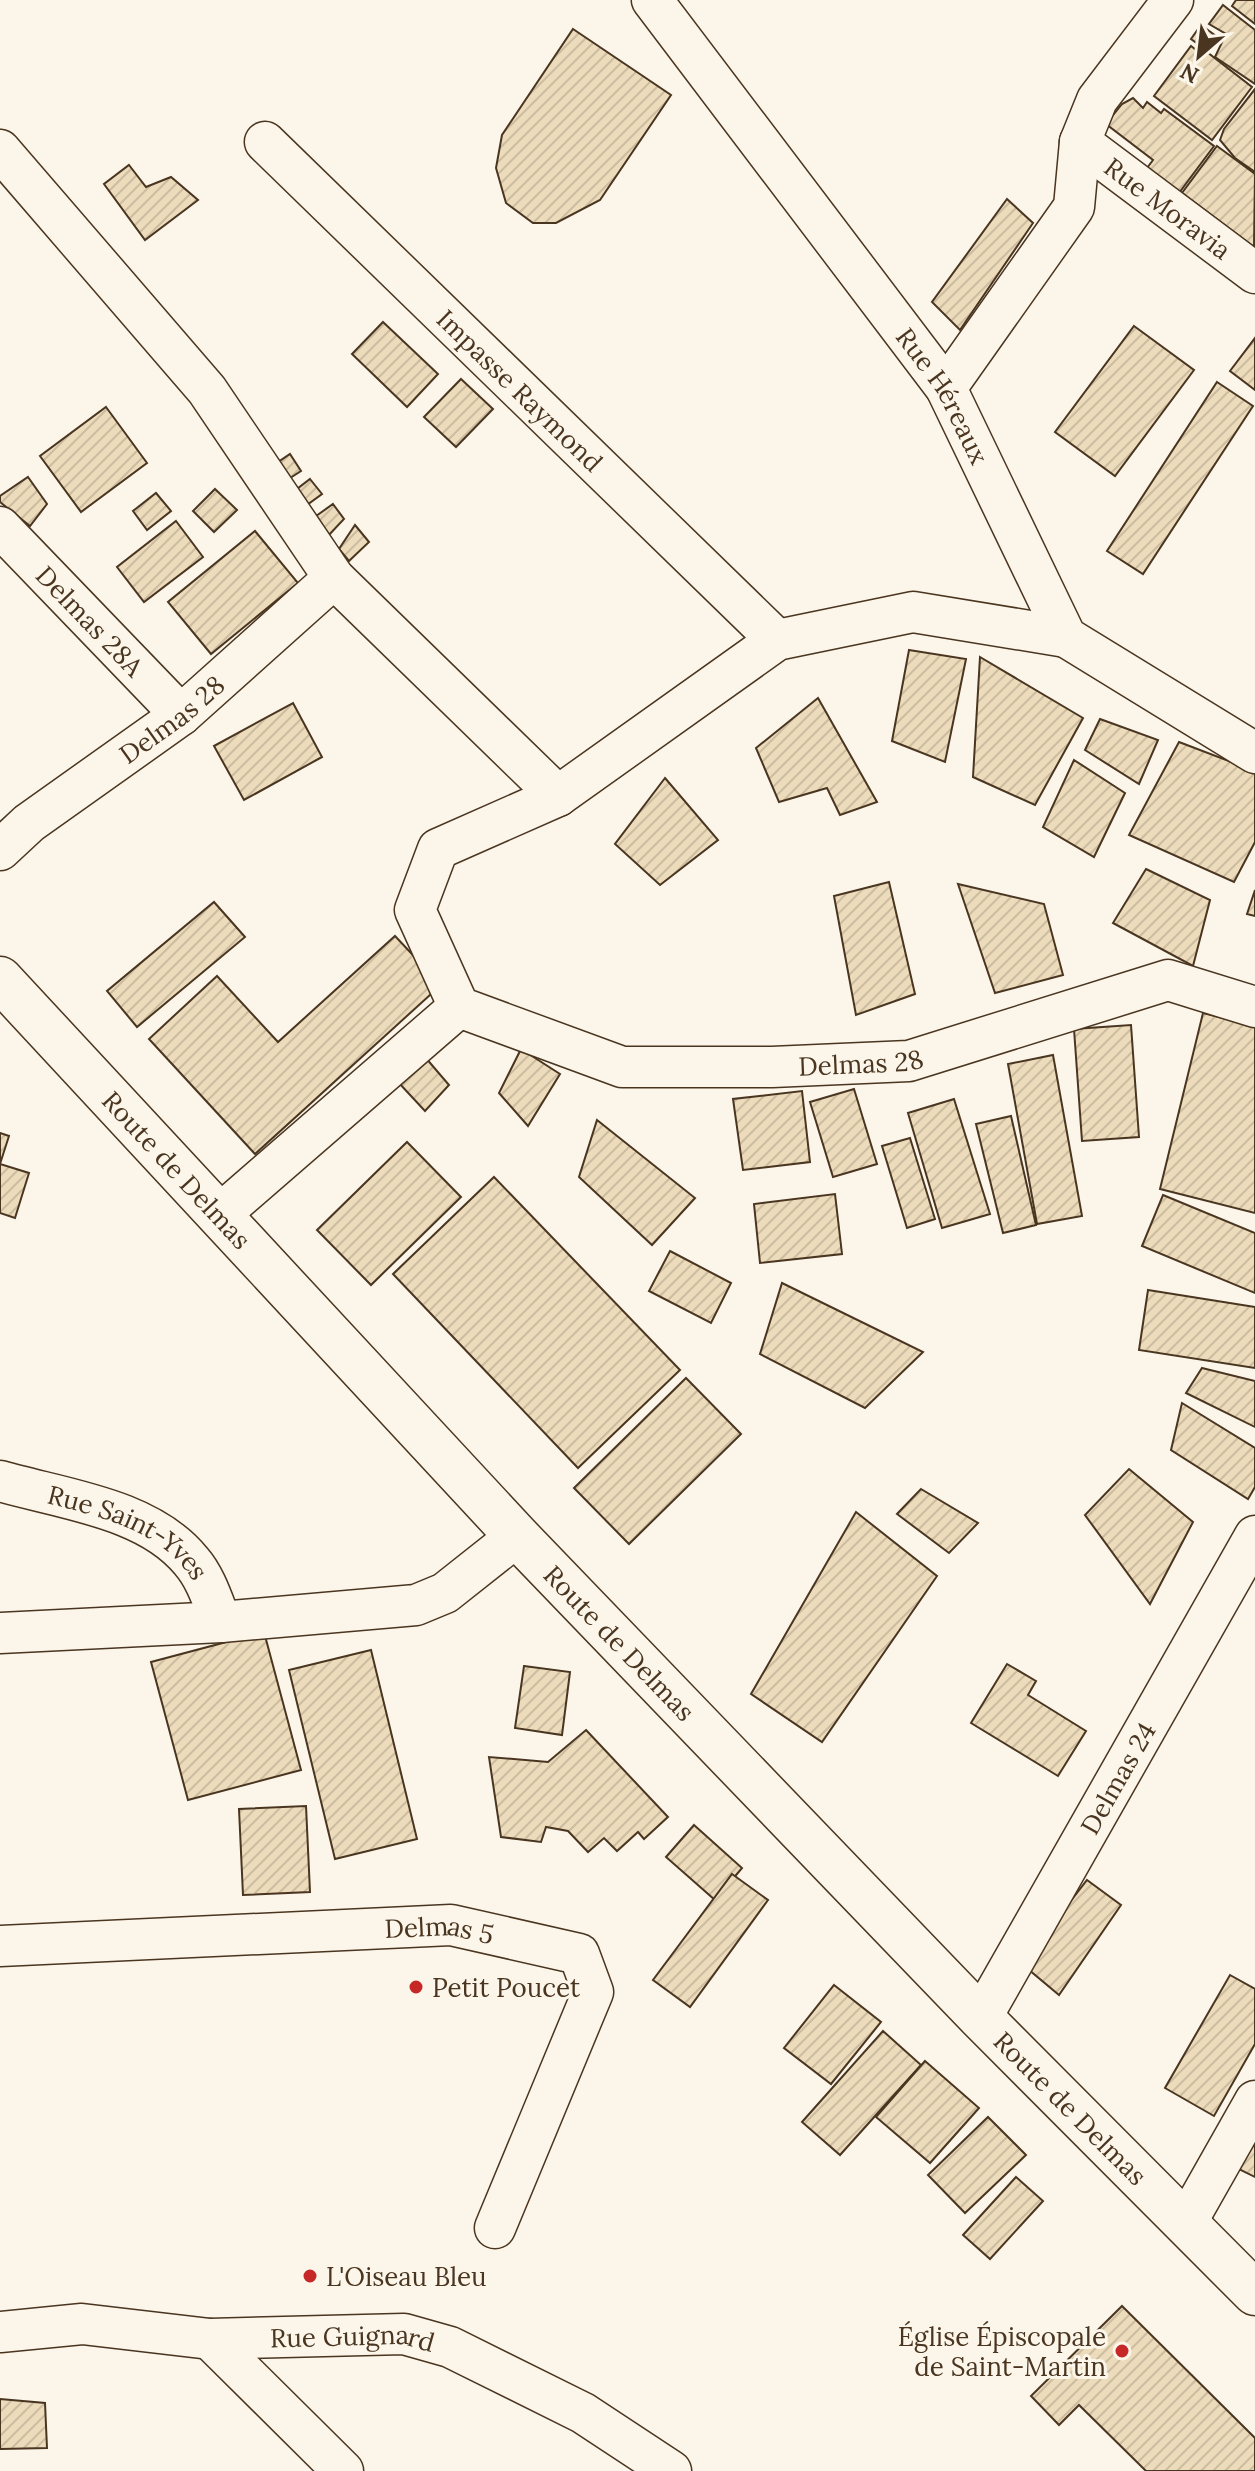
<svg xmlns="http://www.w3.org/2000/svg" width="1255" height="2471" font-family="Lora,serif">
	<defs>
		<pattern id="building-hatch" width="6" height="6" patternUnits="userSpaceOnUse" patternTransform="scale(2)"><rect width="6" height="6" fill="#ecdcbc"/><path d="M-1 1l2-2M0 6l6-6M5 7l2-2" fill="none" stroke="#ccbda1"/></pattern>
	</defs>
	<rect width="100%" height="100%" fill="#fbf6e9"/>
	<g fill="url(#building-hatch)" stroke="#4a3520" stroke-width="2">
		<polygon points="1236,0 1255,0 1255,24 1232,6"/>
		<polygon points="1223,5 1255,30 1255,84 1215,57 1226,34 1209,24"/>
		<polygon points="1201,25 1216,36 1206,50 1191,39"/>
		<polygon points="573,29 671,95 600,200 556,223 533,223 506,203 496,168 502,135"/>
		<polygon points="1191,46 1200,53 1203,49 1252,87 1212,140 1154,96"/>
		<polygon points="1255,89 1255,172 1235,158 1220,140 1224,129"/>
		<polygon points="1133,98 1143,108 1147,102 1161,113 1164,109 1214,146 1179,193 1147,168 1153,160 1106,124 1122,104"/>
		<polygon points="1217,146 1255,174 1254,247 1182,193"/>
		<polygon points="129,165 146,187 171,177 198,200 145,240 104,184"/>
		<polygon points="1007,199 1033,223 960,330 932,302"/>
		<polygon points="383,322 438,374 407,407 352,354"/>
		<polygon points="1134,326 1194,370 1115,476 1055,432"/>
		<polygon points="1255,338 1255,390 1230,371"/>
		<polygon points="461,379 493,409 456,447 424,417"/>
		<polygon points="1217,382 1253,406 1143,574 1107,551"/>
		<polygon points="106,407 147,463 81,512 40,456"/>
		<polygon points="290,454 301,471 270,491 259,475"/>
		<polygon points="28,477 47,504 30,526 0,502 0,496"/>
		<polygon points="310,479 322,494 296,513 284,499"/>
		<polygon points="215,489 237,510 214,532 193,511"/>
		<polygon points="156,493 171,511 147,530 133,511"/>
		<polygon points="333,504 344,519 327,537 309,521"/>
		<polygon points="176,521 203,557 144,602 117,567"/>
		<polygon points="355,525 369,542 349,561 339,549"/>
		<polygon points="255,531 298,583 211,654 168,602"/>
		<polygon points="909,650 966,659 945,762 892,741"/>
		<polygon points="980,657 1083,718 1035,805 973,777"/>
		<polygon points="818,698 877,802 840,815 827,788 779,802 756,748"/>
		<polygon points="293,703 322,757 244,800 214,746"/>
		<polygon points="1100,719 1158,740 1139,784 1085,750"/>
		<polygon points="1179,742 1255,771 1255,842 1234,882 1129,835"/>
		<polygon points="1074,760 1125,793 1094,857 1043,827"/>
		<polygon points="665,778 718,840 660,885 615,844"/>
		<polygon points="1146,869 1210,900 1193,966 1113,923"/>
		<polygon points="889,882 915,994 856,1015 834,896"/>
		<polygon points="958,884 1044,904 1063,975 995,993"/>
		<polygon points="1255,890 1255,916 1247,914"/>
		<polygon points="214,902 245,937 137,1027 107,991"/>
		<polygon points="395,936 441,985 255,1154 149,1039 217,976 278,1042"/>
		<polygon points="1203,1013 1255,1026 1255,1213 1160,1189"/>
		<polygon points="1131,1025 1139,1137 1082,1141 1074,1029"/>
		<polygon points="413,1043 449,1085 425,1111 385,1068"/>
		<polygon points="521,1049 560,1074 528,1126 499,1093"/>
		<polygon points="1053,1055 1082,1216 1037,1224 1008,1064"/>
		<polygon points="854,1089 877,1164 833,1177 810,1102"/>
		<polygon points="802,1091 810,1162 743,1170 733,1099"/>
		<polygon points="954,1099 990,1214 942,1228 908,1113"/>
		<polygon points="1011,1116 1036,1225 1003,1233 976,1124"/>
		<polygon points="597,1120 695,1198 652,1245 579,1177"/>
		<polygon points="0,1133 9,1136 0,1164 29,1173 15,1218 0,1213"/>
		<polygon points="910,1138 935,1219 907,1228 882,1146"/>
		<polygon points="407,1142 461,1197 371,1285 317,1230"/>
		<polygon points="494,1177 680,1370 578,1468 393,1274"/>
		<polygon points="835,1194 842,1254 760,1263 754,1204"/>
		<polygon points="1163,1195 1255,1233 1255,1293 1142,1246"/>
		<polygon points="670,1251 731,1283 711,1323 649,1291"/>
		<polygon points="782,1283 923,1352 865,1408 760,1354"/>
		<polygon points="1148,1290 1255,1307 1255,1368 1139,1350"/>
		<polygon points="1202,1368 1255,1381 1255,1427 1186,1393"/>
		<polygon points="686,1378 741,1434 629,1544 574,1488"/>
		<polygon points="1182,1403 1255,1448 1255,1487 1248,1499 1171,1450"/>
		<polygon points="1129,1469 1193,1522 1150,1604 1085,1515"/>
		<polygon points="921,1489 978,1523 949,1553 897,1514"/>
		<polygon points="856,1512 937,1576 822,1742 751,1694"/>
		<polygon points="264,1632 301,1770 188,1800 151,1662"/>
		<polygon points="371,1650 417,1839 335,1859 289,1670"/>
		<polygon points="1007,1664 1036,1681 1028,1695 1086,1731 1058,1776 971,1723"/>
		<polygon points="524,1666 570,1672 562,1735 515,1728"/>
		<polygon points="586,1730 668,1817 644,1839 638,1832 617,1851 604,1838 588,1852 568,1831 546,1827 541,1842 501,1837 489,1757 548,1762"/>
		<polygon points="306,1806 310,1892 243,1895 239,1809"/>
		<polygon points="694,1825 742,1868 715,1900 666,1857"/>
		<polygon points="732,1874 768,1900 690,2007 653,1980"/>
		<polygon points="1087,1880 1121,1905 1059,1995 1022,1964"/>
		<polygon points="1230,1975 1255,1989 1255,2044 1214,2116 1165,2088"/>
		<polygon points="834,1985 881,2022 831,2084 784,2048"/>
		<polygon points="883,2031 921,2065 840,2155 802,2122"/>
		<polygon points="925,2061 979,2108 930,2163 876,2117"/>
		<polygon points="1255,2115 1255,2177 1239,2169 1232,2182 1222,2176"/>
		<polygon points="988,2117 1026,2155 965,2213 928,2175"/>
		<polygon points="1016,2177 1043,2201 990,2259 963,2235"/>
		<polygon points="1122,2306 1255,2438 1255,2471 1146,2471 1079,2405 1059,2425 1031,2396"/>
		<polygon points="0,2399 45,2403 47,2448 0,2449"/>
	</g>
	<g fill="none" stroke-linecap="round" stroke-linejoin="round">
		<g stroke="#4a3520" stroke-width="43">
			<g id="street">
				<path id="s1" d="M652 0 946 388 1066 637 1255 753"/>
				<path id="s2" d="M265 142 777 640"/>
				<path id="s3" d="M1080 142 1255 273"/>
				<polyline points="0,150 207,390 334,578 558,796"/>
				<polyline points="946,388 1074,207 1080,142 1097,100 1173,0"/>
				<path id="s4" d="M0 527 181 715"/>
				<path id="s5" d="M1066 637 913 612 777 640 558 796 438 849 415 910 459 1007 622 1067H772L909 1061 1168 980 1255 1007"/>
				<path id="s6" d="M0 850 29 823 181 715 334 578"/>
				<polyline points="218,1216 459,1007"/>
				<path id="s7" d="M0 1481C62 1499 148 1508 191 1561 206 1578 213 1602 221 1622"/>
				<polyline points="0,1633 221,1622 416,1605 445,1593 517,1536"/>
				<path id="s8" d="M0 1946 451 1925 579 1954 593 1992 495 2228"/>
				<path id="s9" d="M981 2018 1255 1536"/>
				<polyline points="1186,2223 1255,2101"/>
				<path id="s10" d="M0 2332 82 2324 210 2339 404 2334 450 2347 583 2413 671 2471"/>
				<polyline points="210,2339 343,2471"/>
			</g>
		</g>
		<g stroke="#4a3520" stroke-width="47">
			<g id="primary">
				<path id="s11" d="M0 979 517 1536 981 2018 1255 2293"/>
			</g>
		</g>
		<use href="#street" stroke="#fbf6e9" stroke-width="40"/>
		<use href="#primary" stroke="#fbf6e9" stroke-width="44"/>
	</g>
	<g fill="#c62828" stroke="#fbf6e9" stroke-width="3">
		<circle cx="416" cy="1987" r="8"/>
		<circle cx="310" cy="2276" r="8"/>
		<circle cx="1122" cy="2351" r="8"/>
	</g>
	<g text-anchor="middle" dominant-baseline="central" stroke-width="6" stroke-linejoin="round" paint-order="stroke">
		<g font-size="26" fill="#4a3520" stroke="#fbf6e9">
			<text stroke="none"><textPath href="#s3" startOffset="110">Rue Moravia</textPath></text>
			<text stroke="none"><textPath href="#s2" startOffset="356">Impasse Raymond</textPath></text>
			<text stroke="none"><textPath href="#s1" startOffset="492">Rue Héreaux</textPath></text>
			<text stroke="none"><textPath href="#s4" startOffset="130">Delmas 28A</textPath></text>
			<text stroke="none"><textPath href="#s6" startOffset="216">Delmas 28</textPath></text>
			<text stroke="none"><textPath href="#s5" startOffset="1278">Delmas 28</textPath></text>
			<text stroke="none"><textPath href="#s11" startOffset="260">Route de Delmas</textPath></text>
			<text stroke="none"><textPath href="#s7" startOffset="140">Rue Saint-Yves</textPath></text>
			<text stroke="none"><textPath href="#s11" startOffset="908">Route de Delmas</textPath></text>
			<text stroke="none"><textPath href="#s9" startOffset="276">Delmas 24</textPath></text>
			<text stroke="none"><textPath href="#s8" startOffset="440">Delmas 5</textPath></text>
			<text stroke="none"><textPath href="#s11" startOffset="1556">Route de Delmas</textPath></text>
			<text stroke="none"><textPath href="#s10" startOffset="354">Rue Guignard</textPath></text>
		</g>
		<g font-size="26" fill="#4a3520" stroke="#fbf6e9" text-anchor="start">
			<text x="432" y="1987">Petit Poucet</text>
			<text x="326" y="2276">L'Oiseau Bleu</text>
			<text x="1106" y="2336" text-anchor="end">Église Épiscopale<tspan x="1106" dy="30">de Saint-Martin</tspan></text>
		</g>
	</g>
	<g transform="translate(1199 56) rotate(208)" stroke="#fbf6e9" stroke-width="6" paint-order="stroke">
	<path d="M0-6L14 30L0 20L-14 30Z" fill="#4a3520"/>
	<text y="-12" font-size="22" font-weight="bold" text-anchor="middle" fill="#4a3520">N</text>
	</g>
</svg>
